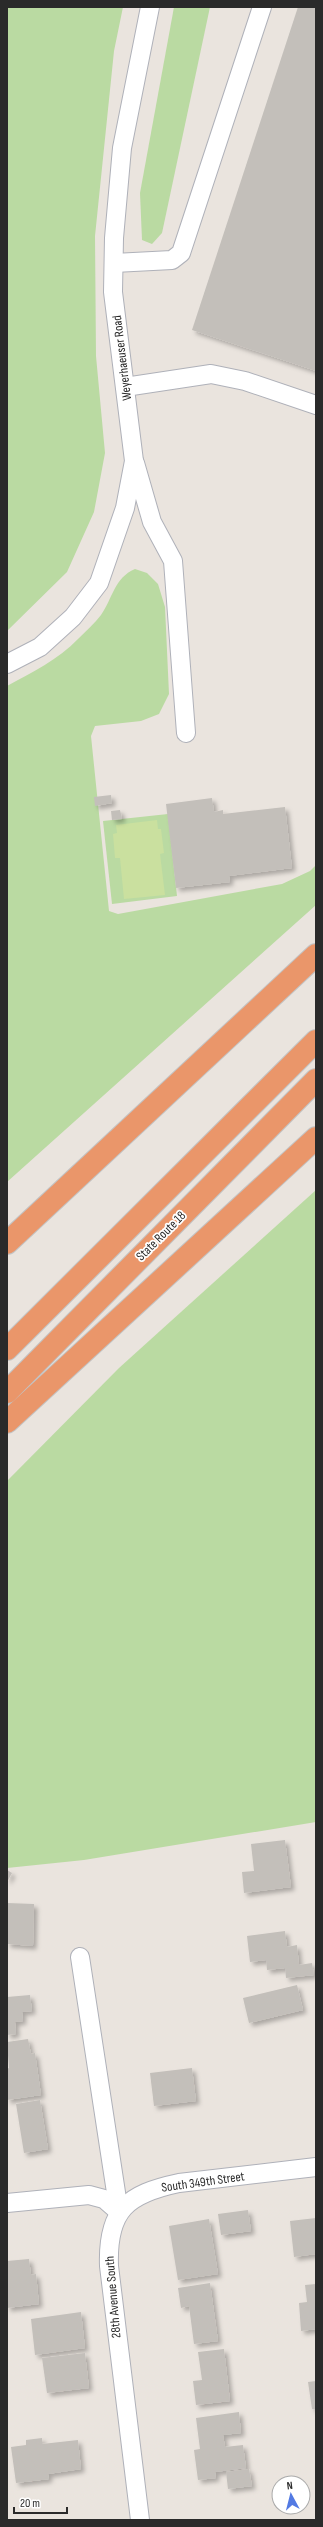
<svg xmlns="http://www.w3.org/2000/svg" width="323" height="2527" font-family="'Sofia Sans Condensed',sans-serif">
	<defs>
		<filter id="shadow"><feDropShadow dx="3.5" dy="3.5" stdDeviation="2" flood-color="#0004"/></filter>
	</defs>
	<rect width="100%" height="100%" fill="#eae4de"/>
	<g fill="#badaa2">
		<polygon points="7,7 123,7 114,51 95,236 96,356 105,453 94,512 67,572 7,631"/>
		<polygon points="174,7 210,7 162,233 152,244 142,240 140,193"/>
		<path d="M135 569 147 573 158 584 165 607 169 694 159 714 141 721 95 726 91 736 109 911 118 914 282 884 310 871 316 865V905L7 1182V686C31 673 59 659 78 639 86 631 95 623 101 615 113 598 114 578 135 569Z"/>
		<polygon points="168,814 177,896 112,904 103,821"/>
		<polygon points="316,1190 316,1822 84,1860 7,1868 7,1481 119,1368"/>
	</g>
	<polygon fill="#cae09f" points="157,820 158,829 161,829 164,853 160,854 165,895 124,899 120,858 115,858 113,834 117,833 116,825"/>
	<g fill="#c3bfba" filter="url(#shadow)">
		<polygon points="298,7 316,7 316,371 192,330"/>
		<polygon points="111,795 112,803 95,806 94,797"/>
		<polygon points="212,798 214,812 223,810 223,814 285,807 292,868 229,876 230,882 176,888 166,804"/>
		<polygon points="120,810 122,819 112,820 111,811"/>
		<polygon points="285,1840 291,1887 244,1893 242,1872 254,1871 251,1844"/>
		<polygon points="7,1870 12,1873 7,1882"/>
		<polygon points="7,1903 34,1904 33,1946 7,1944"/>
		<polygon points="285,1931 287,1947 297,1945 299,1965 312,1963 314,1975 286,1978 285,1968 267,1970 266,1960 250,1962 247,1936"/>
		<polygon points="297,1985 303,2010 249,2023 243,1998"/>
		<polygon points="30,1995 32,2011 22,2012 23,2021 15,2022 16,2034 7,2035 7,1997"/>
		<polygon points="28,2039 31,2054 35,2053 41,2095 7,2100 7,2069 9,2068 7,2042"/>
		<polygon points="192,2068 196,2101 154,2106 150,2073"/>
		<polygon points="40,2100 48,2149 24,2153 16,2104"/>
		<polygon points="248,2210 251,2231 221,2235 218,2214"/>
		<polygon points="316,2218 316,2254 294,2257 290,2221"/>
		<polygon points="209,2219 218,2274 178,2280 169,2226"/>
		<polygon points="29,2259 31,2275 36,2274 39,2304 7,2308 7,2261"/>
		<polygon points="210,2283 218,2341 194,2344 189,2306 181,2308 178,2288"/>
		<polygon points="316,2284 316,2329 301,2331 299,2303 307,2302 305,2285"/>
		<polygon points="81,2312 85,2348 35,2355 31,2319"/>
		<polygon points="224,2349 230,2401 196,2405 193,2381 202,2380 198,2352"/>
		<polygon points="85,2353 89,2388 47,2393 42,2358"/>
		<polygon points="316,2381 316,2409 312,2409 308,2382"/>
		<polygon points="239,2412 241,2433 223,2435 225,2447 243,2445 246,2468 215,2472 216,2478 198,2480 194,2450 200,2449 196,2418"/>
		<polygon points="42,2438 42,2444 78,2440 81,2469 48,2474 49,2479 16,2483 11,2447 26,2445 26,2440"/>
		<polygon points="249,2469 252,2486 228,2489 226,2472"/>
	</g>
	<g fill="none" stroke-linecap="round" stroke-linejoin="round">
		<g stroke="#afb1b9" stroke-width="20">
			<g id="minor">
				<polyline points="114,263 172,260 181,253 262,7"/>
				<polyline points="125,387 211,374 245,381 316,405"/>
				<polyline points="135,463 152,522 173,561 186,733"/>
				<polyline points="7,664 40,647 73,617 99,583 125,508 134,461 113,292 114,238 122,148 150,7"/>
				<polyline points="80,1957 119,2212"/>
				<polyline points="7,2203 89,2195 104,2199 119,2212"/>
				<path d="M140 2520 109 2266C107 2210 127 2194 179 2183L316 2167"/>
			</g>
		</g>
		<g stroke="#c3c3c3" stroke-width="24">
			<g id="highway">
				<polyline points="7,1243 316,955"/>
				<polyline points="7,1349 316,1041"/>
				<polyline points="7,1392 316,1080"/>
				<polyline points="7,1422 316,1138"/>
			</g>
		</g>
		<use href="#minor" stroke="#fff" stroke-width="18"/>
		<use href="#highway" stroke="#ea966a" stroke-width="22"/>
	</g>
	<g text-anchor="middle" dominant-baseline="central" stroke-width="3.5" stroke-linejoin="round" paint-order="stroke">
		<g font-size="13" fill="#2a2a2a" stroke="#fff">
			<text transform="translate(122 358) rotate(-97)">Weyerhaeuser Road</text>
			<text transform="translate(161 1236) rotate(-45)">State Route 18</text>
			<text transform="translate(203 2182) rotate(-8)">South 349th Street</text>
			<text transform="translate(113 2297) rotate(-95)">28th Avenue South</text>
		</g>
	</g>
	<rect width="323" height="2527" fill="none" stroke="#2a2a2a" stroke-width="16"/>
	<g transform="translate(291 2495) rotate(353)"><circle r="19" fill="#ffffff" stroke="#aaaaaa"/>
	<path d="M0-3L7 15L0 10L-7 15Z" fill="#537ae3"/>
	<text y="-6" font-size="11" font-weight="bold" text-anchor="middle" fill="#2a2a2a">N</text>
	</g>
	<path d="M14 2507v6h53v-6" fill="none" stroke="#2a2a2a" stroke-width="2"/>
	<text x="20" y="2507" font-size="12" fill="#2a2a2a" stroke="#ffffff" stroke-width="3" paint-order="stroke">20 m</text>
</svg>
